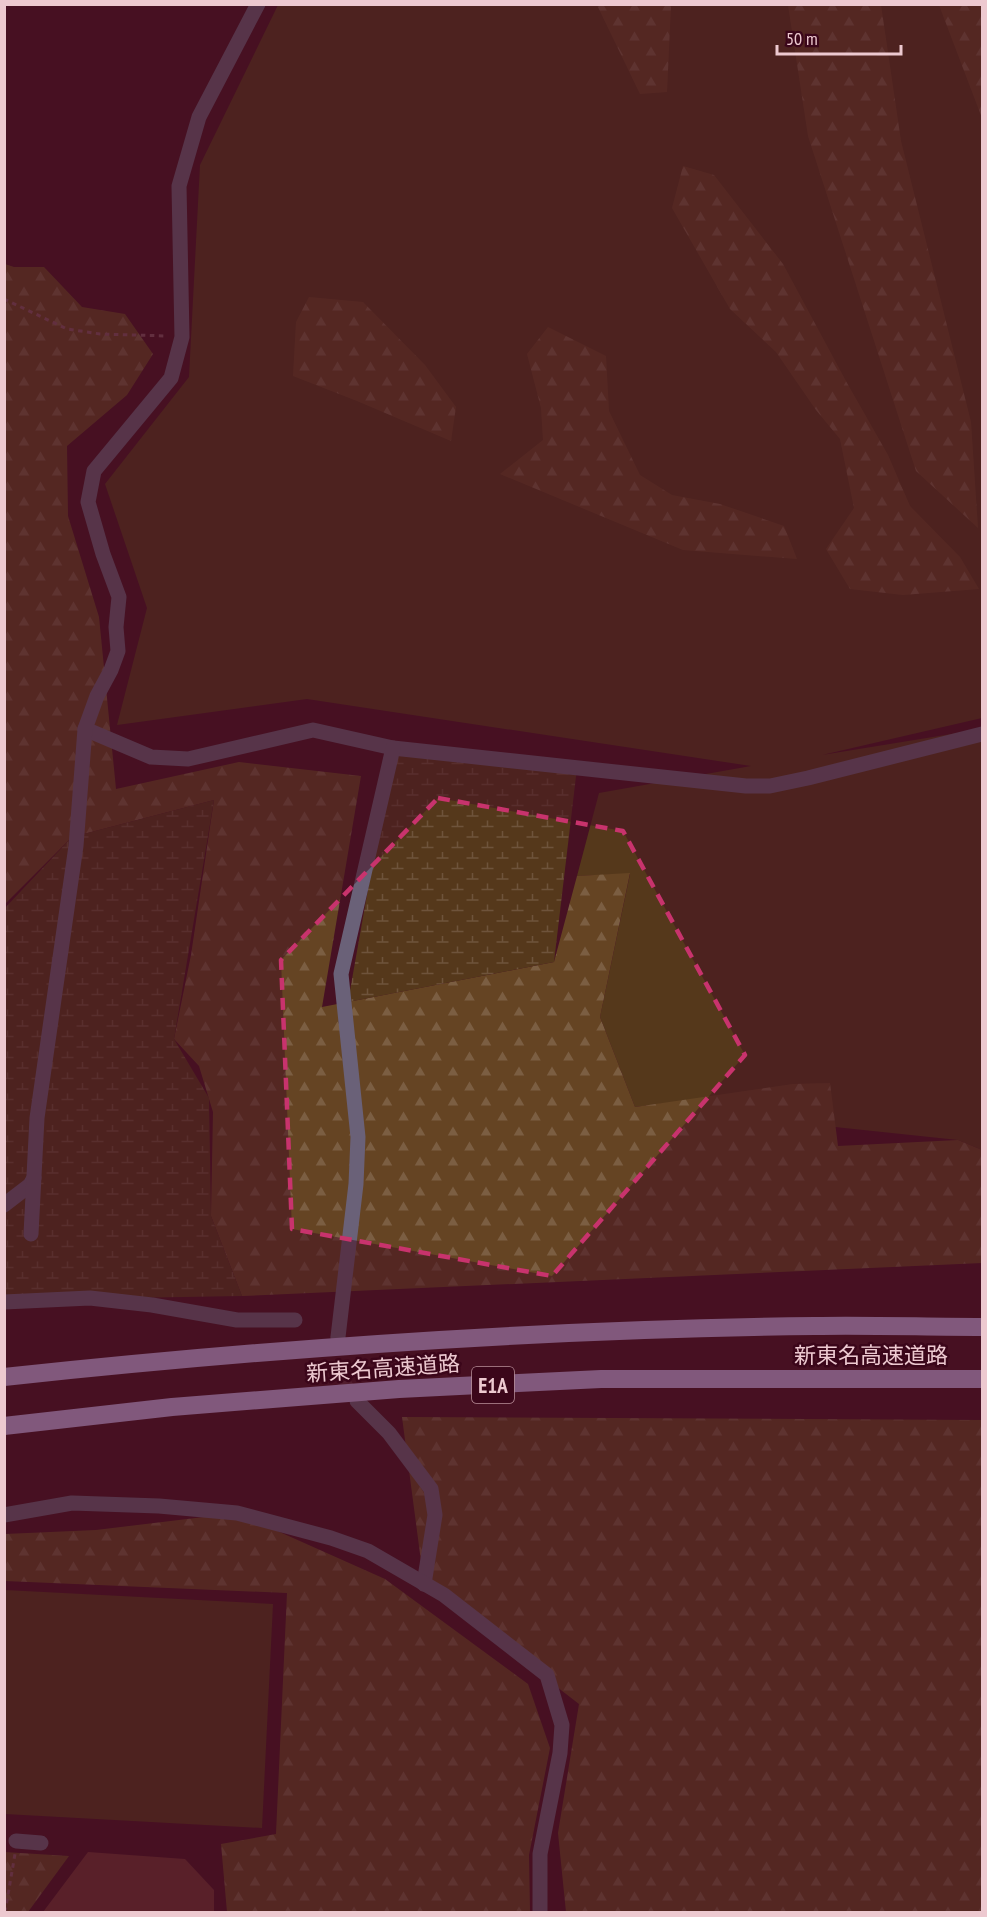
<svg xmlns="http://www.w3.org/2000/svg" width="987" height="1917" font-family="'PT Sans Narrow','Noto Sans JP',sans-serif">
	<defs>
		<pattern id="forest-firs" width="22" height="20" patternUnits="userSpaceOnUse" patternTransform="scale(1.5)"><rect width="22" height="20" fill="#654423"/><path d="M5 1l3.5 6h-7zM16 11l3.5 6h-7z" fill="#7b5e42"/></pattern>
		<pattern id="wetland-marsh" width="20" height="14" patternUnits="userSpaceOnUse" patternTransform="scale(1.5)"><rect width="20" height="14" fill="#55381b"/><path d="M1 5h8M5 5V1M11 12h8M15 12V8" fill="none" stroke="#6e533b"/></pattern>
	</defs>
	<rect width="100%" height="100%" fill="#471123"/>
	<g fill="#55381b">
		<polygon points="278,5 982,5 982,718 822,755 982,729 982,1150 958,1140 835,1127 829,1083 635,1107 600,1017 630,874 577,876 599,793 751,766 307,699 117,725 147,608 105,484 189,377 200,165"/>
		<polygon points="5,1590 273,1604 262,1828 5,1814"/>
	</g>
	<g fill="url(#forest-firs)">
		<polygon points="597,5 671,5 667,92 640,94"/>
		<polygon points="788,5 881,5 901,141 971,422 978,528 916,471 808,136"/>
		<polygon points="939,5 982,5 982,118"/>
		<polygon points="683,166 714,175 783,264 847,383 888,455 910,506 960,557 979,589 903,595 850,589 826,549 854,508 840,439 816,410 776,352 730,309 672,208"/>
		<polygon points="5,264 14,267 44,267 82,307 125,314 153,354 127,395 67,446 68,516 99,617 116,789 239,762 361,776 322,1007 554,962 577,876 630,873 600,1017 635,1107 793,1084 830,1083 838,1146 958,1140 982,1150 982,1263 242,1296 211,1216 213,1112 199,1066 174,1039 191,955 214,800 72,837 5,904"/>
		<polygon points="309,297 363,302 425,365 456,407 451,441 357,401 293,376 296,322"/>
		<polygon points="548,327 606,356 609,411 640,475 672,495 720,504 784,526 797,559 683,550 500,474 543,440 541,408 527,354"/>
		<polygon points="402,1417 982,1420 982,1912 566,1912 558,1833 579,1704 424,1584"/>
		<polygon points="237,1513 385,1579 528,1684 550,1748 529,1855 530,1912 227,1912 221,1844 276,1834 287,1593 5,1581 5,1534 96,1530"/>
		<polygon points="4,1852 69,1856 28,1912 5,1912"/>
	</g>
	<g fill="url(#wetland-marsh)">
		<polygon points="393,748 577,768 554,962 348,1002"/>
		<polygon points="214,800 174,1039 209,1098 211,1216 242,1296 5,1300 4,909 72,837"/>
	</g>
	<polygon fill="#6f3432" points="88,1852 185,1859 214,1890 214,1912 43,1912"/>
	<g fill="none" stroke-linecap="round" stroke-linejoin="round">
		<path stroke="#602d3d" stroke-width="15" stroke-dasharray="15 8" stroke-linecap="butt" d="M338 1337C335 1367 336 1376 356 1400"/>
		<g stroke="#835462" stroke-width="3" stroke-dasharray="4.5 4.5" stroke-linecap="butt">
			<polyline points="4,299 67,329 100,334 167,336"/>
			<polyline points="5,1912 15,1854"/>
		</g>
		<g stroke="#6a6178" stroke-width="15">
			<polyline points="85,729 151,757 188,759 313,730 393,748 746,786 770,786 808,778 982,734"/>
			<polyline points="4,1205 30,1185 34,1178"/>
			<polyline points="31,1234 37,1118 76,846 85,729 97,696 111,670 118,651 116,627 119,597 103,554 88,502 94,471 171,378 182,337 179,186 199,117 258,4"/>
			<polyline points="4,1302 90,1298 152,1305 237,1320 295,1320"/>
			<polyline points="338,1337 356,1184 358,1137 341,974 393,748"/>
			<polyline points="357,1401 389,1433 431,1489 435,1515 424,1584"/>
			<polyline points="4,1515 72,1503 159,1506 237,1513 331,1538 368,1551 444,1595 547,1675 562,1725 560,1753 540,1854 540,1912"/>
			<polyline points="16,1841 41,1843"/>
		</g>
		<g stroke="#c7afe8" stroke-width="18">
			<path d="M4 1377C274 1348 544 1329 815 1326 871 1325 927 1327 982 1327"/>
			<polyline points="4,1426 172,1407 399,1389 601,1379 982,1379"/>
		</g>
	</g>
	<path d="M0 0H987V1917H0ZM438 798 623 831 745 1055 552 1276 292 1229 281 960Z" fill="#471123" fill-opacity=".55" fill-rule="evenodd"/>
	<path fill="none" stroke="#c8336d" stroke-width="4.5" stroke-dasharray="12 8" stroke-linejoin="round" d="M438 798 623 831 745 1055 552 1276 292 1229 281 960Z"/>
	<g text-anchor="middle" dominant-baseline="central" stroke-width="5" stroke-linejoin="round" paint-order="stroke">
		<rect fill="#3b061a" stroke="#b88e99" stroke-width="1.5" x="472" y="1367" width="42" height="36" rx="4.5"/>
		<g font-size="21" font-weight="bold" fill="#edc9d0">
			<text x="493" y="1385">E1A</text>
		</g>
		<g font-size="22" fill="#edc9d0" stroke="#3b061a">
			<text x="871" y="1355">新東名高速道路</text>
			<text transform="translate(383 1368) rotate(-4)">新東名高速道路</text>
		</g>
	</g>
	<rect width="987" height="1917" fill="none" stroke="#edc9d0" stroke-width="12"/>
	<path d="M777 45v9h124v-9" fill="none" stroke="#edc9d0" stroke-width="3"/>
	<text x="786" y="45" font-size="18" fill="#edc9d0" stroke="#3b061a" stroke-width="4.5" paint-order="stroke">50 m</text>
</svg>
